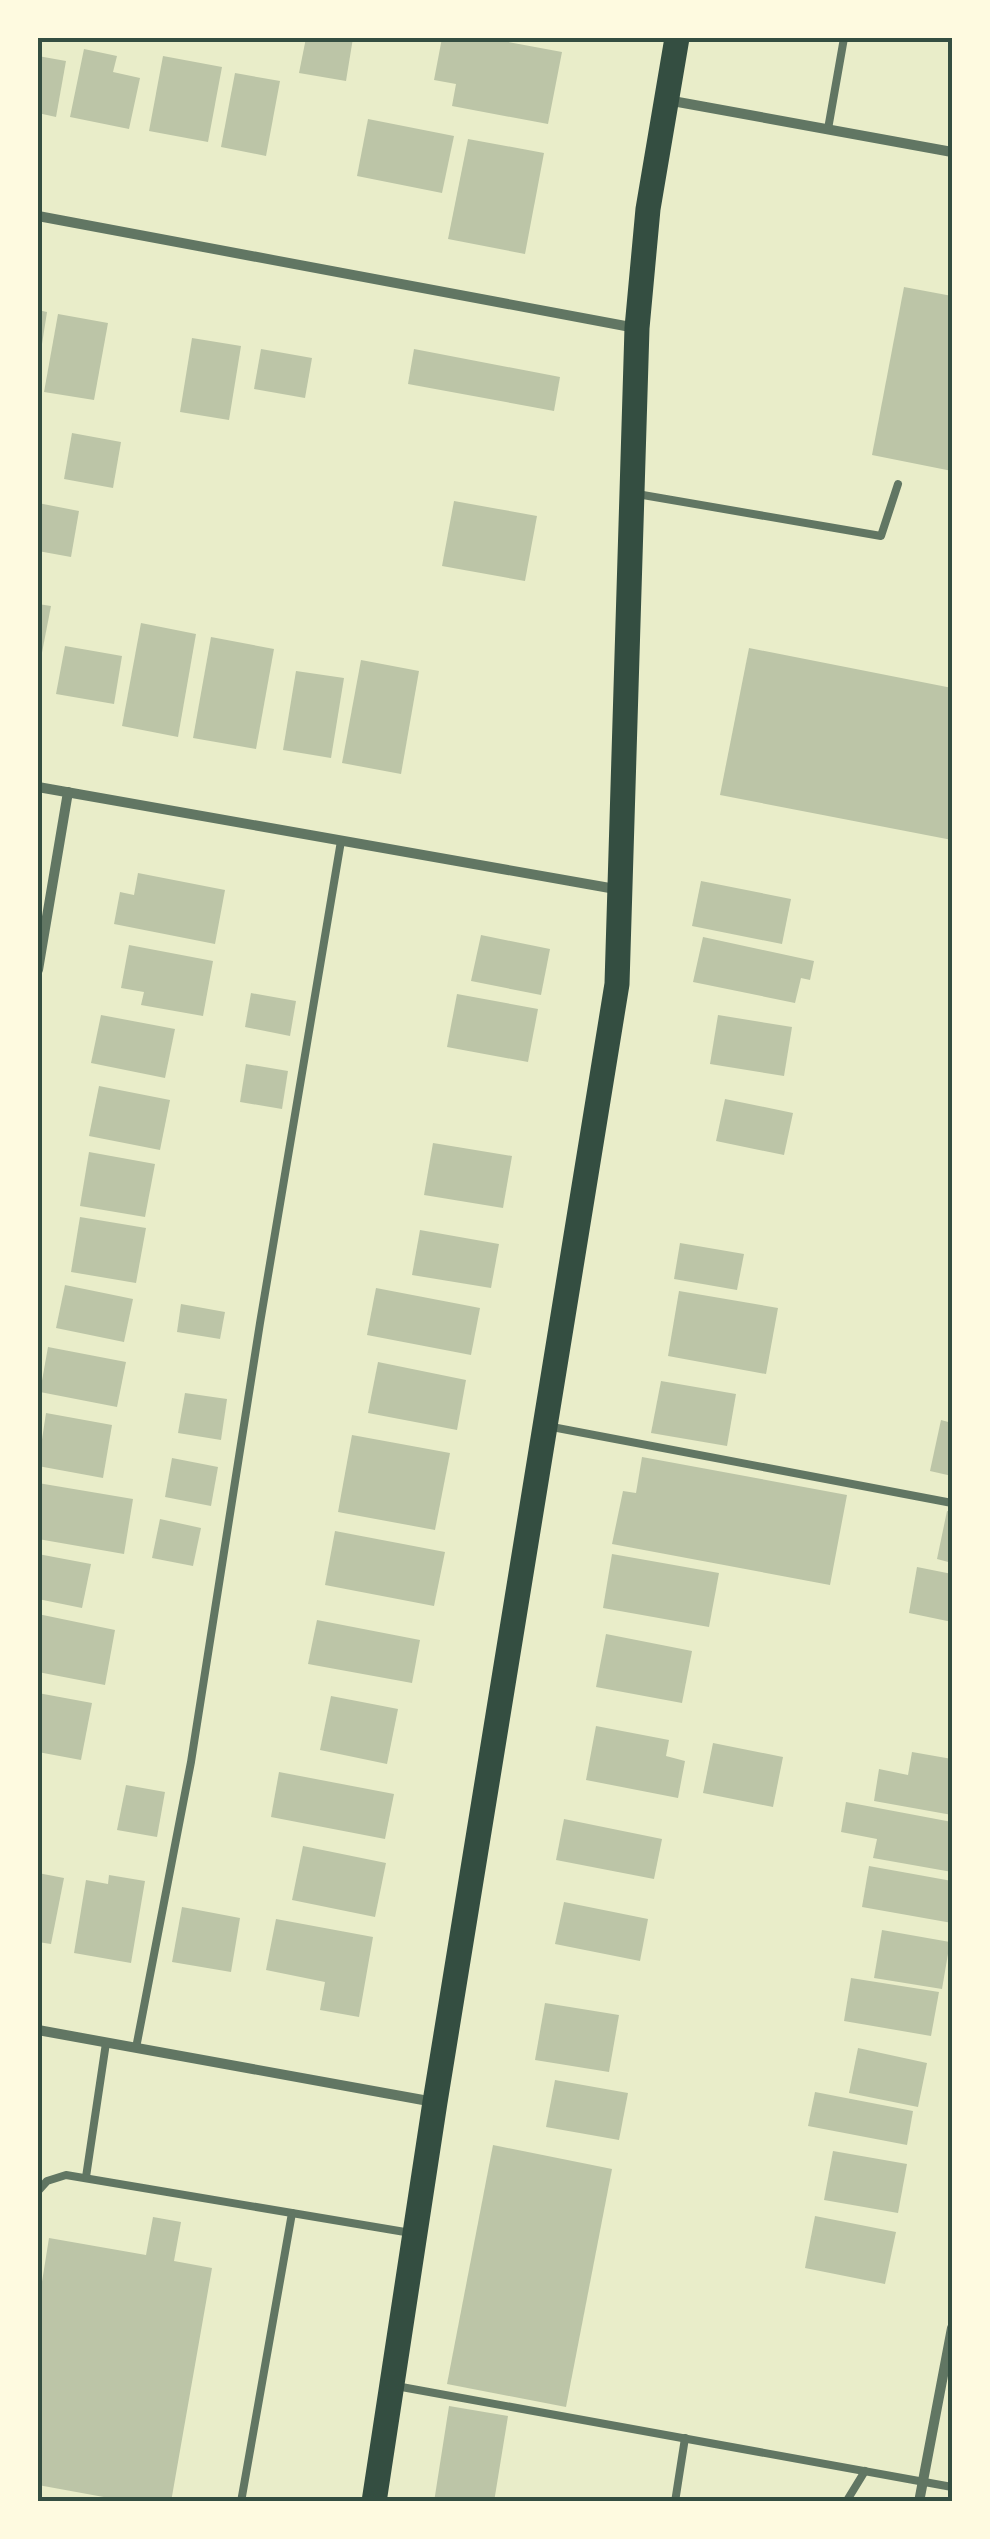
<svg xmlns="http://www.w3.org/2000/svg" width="990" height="2539" font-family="Commissioner,sans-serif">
	<rect width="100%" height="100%" fill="#e9edc9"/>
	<g fill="#bcc5a7">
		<polygon points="306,38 353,38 346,81 299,73"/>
		<polygon points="442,38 487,38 562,52 548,124 452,106 456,84 434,80"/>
		<polygon points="84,49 117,56 113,72 140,78 129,129 70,117"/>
		<polygon points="38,56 66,61 56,117 38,113"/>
		<polygon points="163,56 222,67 208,142 149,131"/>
		<polygon points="235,73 280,81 266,156 221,147"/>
		<polygon points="368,119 454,136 442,193 357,176"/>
		<polygon points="468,139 544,153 525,254 448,239"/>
		<polygon points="904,287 952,296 952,471 872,455"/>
		<polygon points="38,310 47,312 40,357 38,357"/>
		<polygon points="58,314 108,323 94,400 44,392"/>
		<polygon points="192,338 241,346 229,420 180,412"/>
		<polygon points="261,349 312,358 305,398 254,389"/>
		<polygon points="414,349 560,377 554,411 408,384"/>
		<polygon points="72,433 121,442 113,488 64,479"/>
		<polygon points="454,501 537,516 525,581 442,566"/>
		<polygon points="38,503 79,511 71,557 38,551"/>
		<polygon points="38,604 51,606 39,668 38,668"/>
		<polygon points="141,623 196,634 178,737 122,726"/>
		<polygon points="211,637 274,649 256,749 193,738"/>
		<polygon points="65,646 122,656 114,704 56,694"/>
		<polygon points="749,648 952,688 952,840 720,795"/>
		<polygon points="361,660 419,671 401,774 342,763"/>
		<polygon points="296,671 344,678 331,758 283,750"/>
		<polygon points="138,873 225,890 215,944 114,924 120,892 134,895"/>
		<polygon points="701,881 791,899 782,944 692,926"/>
		<polygon points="481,935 550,949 541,995 471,981"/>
		<polygon points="703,937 814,961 810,980 801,978 795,1003 693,982"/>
		<polygon points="129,945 213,961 203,1016 141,1005 144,992 121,988"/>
		<polygon points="251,993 296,1001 290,1036 245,1027"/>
		<polygon points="457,994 538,1009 528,1062 447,1047"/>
		<polygon points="101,1015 175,1029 165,1078 91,1063"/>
		<polygon points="718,1015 792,1027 784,1076 710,1064"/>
		<polygon points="246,1064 288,1071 282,1109 240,1102"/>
		<polygon points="99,1086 170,1100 160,1150 89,1136"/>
		<polygon points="725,1099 793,1113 784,1155 716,1141"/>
		<polygon points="433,1143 512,1156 503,1208 424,1195"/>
		<polygon points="89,1152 155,1164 145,1217 80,1206"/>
		<polygon points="80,1217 146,1228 136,1283 71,1272"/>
		<polygon points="420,1230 499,1244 491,1288 412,1275"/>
		<polygon points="680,1243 744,1254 737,1290 674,1279"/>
		<polygon points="65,1285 133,1299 124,1342 56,1328"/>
		<polygon points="376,1288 480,1308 471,1355 367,1335"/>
		<polygon points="679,1291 778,1308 766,1374 668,1356"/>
		<polygon points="181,1304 225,1312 220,1339 177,1332"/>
		<polygon points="48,1347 126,1362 117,1407 40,1392"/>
		<polygon points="378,1362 466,1380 457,1430 368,1413"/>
		<polygon points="661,1381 736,1394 727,1446 651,1433"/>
		<polygon points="185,1393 227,1399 221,1440 178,1433"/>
		<polygon points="46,1413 112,1425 103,1478 38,1466"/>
		<polygon points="941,1420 952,1423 952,1476 930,1471"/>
		<polygon points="352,1435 450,1453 435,1530 338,1512"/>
		<polygon points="642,1457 847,1495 830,1585 612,1544 623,1491 636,1493"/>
		<polygon points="172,1458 218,1467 211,1506 165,1497"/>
		<polygon points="38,1483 133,1499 124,1554 38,1539"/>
		<polygon points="947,1511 952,1512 952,1563 937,1559"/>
		<polygon points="160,1519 201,1528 193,1566 152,1558"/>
		<polygon points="335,1531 445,1552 434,1606 325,1585"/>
		<polygon points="38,1554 91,1564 82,1608 38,1599"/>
		<polygon points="612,1554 719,1573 709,1627 603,1608"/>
		<polygon points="917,1567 952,1574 952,1622 909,1613"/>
		<polygon points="38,1614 115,1630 105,1685 38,1672"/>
		<polygon points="317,1620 420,1640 412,1683 308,1664"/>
		<polygon points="606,1634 692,1651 682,1703 596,1687"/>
		<polygon points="38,1693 92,1703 81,1760 38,1752"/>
		<polygon points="331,1696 398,1709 387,1764 320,1750"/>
		<polygon points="596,1726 669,1740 666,1756 685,1761 678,1798 586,1780"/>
		<polygon points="713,1743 783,1757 773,1807 703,1793"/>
		<polygon points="912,1752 952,1759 952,1815 874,1801 879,1769 908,1775"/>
		<polygon points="279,1772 394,1794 385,1839 271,1817"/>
		<polygon points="126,1785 165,1792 157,1837 117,1830"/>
		<polygon points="846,1802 952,1822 952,1872 873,1858 877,1839 841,1832"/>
		<polygon points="564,1819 662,1839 654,1879 556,1860"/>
		<polygon points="303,1846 386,1863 375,1917 292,1900"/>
		<polygon points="869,1866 952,1881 952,1923 862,1907"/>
		<polygon points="38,1873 64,1878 51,1944 38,1942"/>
		<polygon points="109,1875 145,1881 131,1963 74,1953 86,1880 108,1884"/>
		<polygon points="564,1902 648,1919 640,1961 555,1944"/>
		<polygon points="182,1907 240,1918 231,1972 172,1962"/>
		<polygon points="276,1919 373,1937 359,2017 320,2010 325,1982 266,1970"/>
		<polygon points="882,1930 950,1942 942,1989 874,1978"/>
		<polygon points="851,1978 939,1992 931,2036 844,2021"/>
		<polygon points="545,2003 619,2015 609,2072 535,2060"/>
		<polygon points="858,2048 927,2063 918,2107 849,2093"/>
		<polygon points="555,2080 628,2093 619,2140 546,2127"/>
		<polygon points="815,2092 913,2111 907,2145 808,2126"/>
		<polygon points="493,2145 612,2169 566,2407 447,2384"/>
		<polygon points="833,2151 907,2164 898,2213 824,2200"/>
		<polygon points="815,2216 896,2232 885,2284 805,2268"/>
		<polygon points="153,2217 181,2222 174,2261 212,2268 171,2502 131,2502 38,2485 38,2307 49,2238 146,2255"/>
		<polygon points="449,2406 508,2416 494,2502 434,2502"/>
	</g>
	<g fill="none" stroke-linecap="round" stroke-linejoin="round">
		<g stroke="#617663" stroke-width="8">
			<polyline points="828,129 844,38"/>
			<polyline points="637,494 881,536 898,484"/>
			<polyline points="552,1427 952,1503"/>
			<polyline points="136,2048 191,1762 260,1323 341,841"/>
			<polyline points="86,2177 106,2043"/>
			<polyline points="38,2191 47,2181 66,2175 411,2233"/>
			<polyline points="396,2386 952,2487"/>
			<polyline points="241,2502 292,2213"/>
			<polyline points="675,2502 685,2438"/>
			<polyline points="846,2502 865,2471"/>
		</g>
		<g stroke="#617663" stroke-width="10">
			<polyline points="667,100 952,152"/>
			<polyline points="38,216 636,328"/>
			<polyline points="38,787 621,890"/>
			<polyline points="38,970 68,792"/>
			<polyline points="38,2030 434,2102"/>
			<polyline points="919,2502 952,2328"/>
		</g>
		<polyline stroke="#344e41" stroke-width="25" points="374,2502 435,2102 617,984 637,328 648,209 677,38"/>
	</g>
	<rect width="990" height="2539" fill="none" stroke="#fefae0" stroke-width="80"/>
	<rect x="40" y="40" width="910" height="2459" fill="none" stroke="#344e41" stroke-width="4"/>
</svg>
